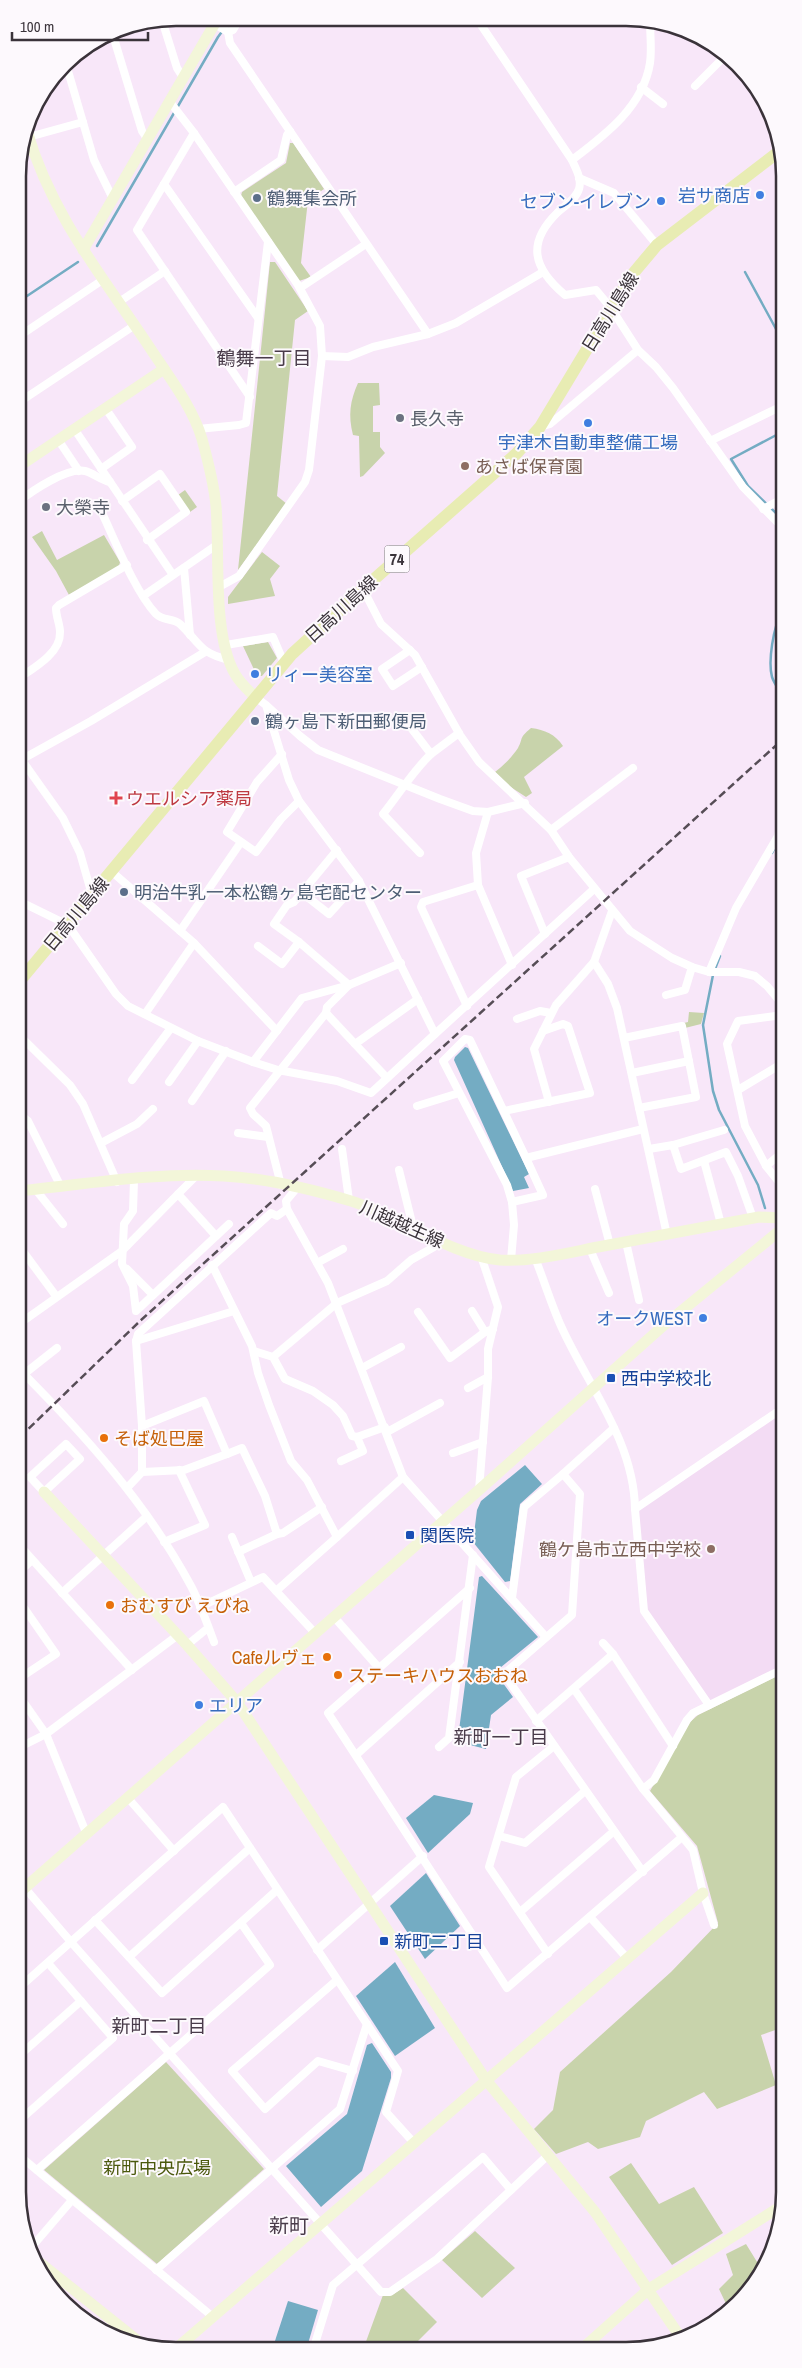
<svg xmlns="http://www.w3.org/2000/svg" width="802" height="2368" font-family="'Archivo Narrow','Noto Sans JP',sans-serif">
	<rect width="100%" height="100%" fill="#f8e7f9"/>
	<polygon fill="#f3dcf4" points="783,1408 783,1668 709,1705 644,1611 635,1509"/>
	<g fill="#c8d3ab">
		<polygon points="290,143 293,143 324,189 308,200 301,263 311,277 299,281 241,196 242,192 286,163"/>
		<polygon points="270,262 275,262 308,311 295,320 277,496 287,504 238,570"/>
		<path d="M358 383H379L380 405 373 406V432H380V447L385 453 363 476 360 477 359 436 353 435C348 415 350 401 358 383Z"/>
		<polygon points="185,490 197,507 190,512 178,495"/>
		<polygon points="42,531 57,560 104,535 120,562 119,566 69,595 56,571 32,537"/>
		<polygon points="262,552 280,566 270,579 275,596 228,604 228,597"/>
		<polygon points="268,642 277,658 262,676 257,676 243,646"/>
		<path d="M531 728C545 730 555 734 563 746L524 777 532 793 526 797 509 786 495 772C504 765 512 757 518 748 524 737 518 739 531 728Z"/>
		<polygon points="689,1012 704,1013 701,1024 685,1028 684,1023 688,1022"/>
		<polygon points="783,1673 784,2033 781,2028 761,2035 776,2085 717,2109 704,2092 646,2121 640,2137 598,2149 588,2142 556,2154 534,2129 553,2110 560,2072 671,1972 718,1923 697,1846 650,1791 690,1722 698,1715"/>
		<polygon points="166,2062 264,2169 157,2264 44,2170"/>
		<polygon points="631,2163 659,2204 694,2187 723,2233 672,2265 609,2177"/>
		<polygon points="475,2231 515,2268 482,2298 442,2260"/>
		<polygon points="746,2244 762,2270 745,2296 729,2310 719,2289 733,2275 726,2254"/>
		<polygon points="403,2288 437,2322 412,2347 364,2347 383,2295 392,2295"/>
	</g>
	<g fill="#74acc3">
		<polygon points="465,1047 468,1048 529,1174 524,1177 529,1188 513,1191 454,1060 455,1057"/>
		<polygon points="525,1465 542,1484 520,1504 510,1581 505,1582 473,1542 477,1510 481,1501"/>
		<polygon points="482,1576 538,1637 495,1672 513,1697 491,1715 486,1749 462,1743 458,1738 479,1577"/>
		<polygon points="434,1795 473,1803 470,1814 428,1853 406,1818"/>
		<polygon points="426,1873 460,1926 425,1959 390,1906"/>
		<polygon points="395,1962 435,2028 395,2056 356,1996"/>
		<polygon points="372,2043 391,2072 391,2078 362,2171 321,2207 286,2166 347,2114 367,2045"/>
		<polygon points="288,2301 318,2310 307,2347 273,2347"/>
	</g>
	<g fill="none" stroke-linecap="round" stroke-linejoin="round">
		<g stroke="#74acc3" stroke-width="2.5">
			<polyline points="97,246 218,37 232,18"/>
			<polyline points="745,272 782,340"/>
			<polyline points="18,302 78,262"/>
			<polyline points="782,432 731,459 748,486 782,519"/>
			<path d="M782 614C773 626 768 662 772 677 774 683 779 690 782 695"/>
			<polyline points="772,853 781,836"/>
			<polyline points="715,969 720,956"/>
			<polyline points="713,975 703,1025 713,1091 719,1110 758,1185 765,1208"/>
		</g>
		<g stroke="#fff" stroke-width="8">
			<path d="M477 19 572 160C576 169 582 179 579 189 576 199 565 206 558 212 526 243 533 268 565 295L596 290 611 308 638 350 656 367 673 388 743 487 782 527"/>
			<polyline points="162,20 177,68 184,79"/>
			<polyline points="215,24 228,32 230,43 428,334"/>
			<polyline points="112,32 142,131 148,140"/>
			<polyline points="228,32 233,30 240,18"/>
			<polyline points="66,64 94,160 113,199"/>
			<polyline points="695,86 726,55"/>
			<polyline points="641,87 663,104"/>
			<polyline points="170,102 194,133 298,285 320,326 322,356 309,470 305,482 239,576 219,587"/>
			<polyline points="194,133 137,230 250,397"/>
			<polyline points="25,138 83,122"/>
			<path d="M572 160C605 135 643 107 650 63 652 50 650 34 650 21"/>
			<polyline points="579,178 614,193 657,245"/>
			<polyline points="164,184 258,318"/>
			<polyline points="234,192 281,160 287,135 290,131"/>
			<polyline points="300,288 366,244"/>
			<polyline points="119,302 165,271"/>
			<polyline points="18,337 104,279"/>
			<polyline points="322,356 348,357 373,347 428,334 456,323 543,272"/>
			<polyline points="18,403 135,325"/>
			<polyline points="540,427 550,424 638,350"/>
			<polyline points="198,429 239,425 246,423 268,242"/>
			<polyline points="75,430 173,575"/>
			<polyline points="59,441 79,471"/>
			<polyline points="710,441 782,406"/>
			<polyline points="18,447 27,461"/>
			<polyline points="101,469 132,447 106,409"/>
			<polyline points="122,501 160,474 186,512 147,540"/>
			<path d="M18 502C32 491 67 467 85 471 93 473 101 480 110 482"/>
			<polyline points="763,509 782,499"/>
			<path d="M103 515C116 543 136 593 156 614 163 621 173 618 180 624 200 643 199 653 229 660"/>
			<polyline points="184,568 190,635"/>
			<polyline points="363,589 381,624 415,655 460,735 479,762 551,830 569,857 630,931 672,958 692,967 709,972 739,972 755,976 767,986 783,1005"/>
			<polyline points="143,596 218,544"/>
			<polyline points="226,645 273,637 284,663"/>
			<polyline points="410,650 382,669 393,686 422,667"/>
			<path d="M19 678C34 668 61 653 60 632 60 624 56 617 56 608L59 605 127 565"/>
			<polyline points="255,697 266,705 289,780 299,801 359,881 435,1034 594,889"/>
			<polyline points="267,706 300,736 318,750 440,799 473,811 488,812 525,803"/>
			<polyline points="402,716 431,754 459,733"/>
			<polyline points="282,754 257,782 227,832 256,852 281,819 299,801"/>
			<polyline points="19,756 63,818 80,853 92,895"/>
			<polyline points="19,761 91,721 205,652"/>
			<polyline points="488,812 476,853 478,885 512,965"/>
			<polyline points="551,830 633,768"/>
			<polyline points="337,850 294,902 287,905 274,924 299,942 349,985 327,1007 326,1013 355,1044 418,999"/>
			<path d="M420 853 383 814C400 793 412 772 431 754"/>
			<polyline points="111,871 194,943 277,1031"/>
			<polyline points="301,892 329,914 359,881"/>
			<polyline points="19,901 68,925 116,994 128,1006 198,1041 253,1062 278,1070 337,1081 371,1093 435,1034"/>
			<polyline points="612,911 594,962 608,984 617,1008 667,1235"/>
			<polyline points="180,931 241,842"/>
			<polyline points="545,934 521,876 569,857"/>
			<polyline points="258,946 282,964 299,942"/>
			<polyline points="709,972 736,908 778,836 782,818"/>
			<polyline points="666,995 685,990 692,967"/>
			<polyline points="467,1006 421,907 423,902 478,885"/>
			<polyline points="145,1014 194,943"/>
			<polyline points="783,1015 738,1021 727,1044 745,1126 766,1166 783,1187"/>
			<polyline points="517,1019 540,1011 551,1013"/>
			<polyline points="19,1035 70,1085 83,1104 117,1182"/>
			<polyline points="624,1038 682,1026 696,1097 639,1108"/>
			<polyline points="355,1044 387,1078"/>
			<polyline points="253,1062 302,998 349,985 401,963"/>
			<polyline points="632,1073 689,1061"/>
			<polyline points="132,1080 171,1028"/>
			<polyline points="169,1082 198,1041"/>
			<polyline points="738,1090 783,1063"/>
			<polyline points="192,1101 226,1051"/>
			<polyline points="549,1102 534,1049 556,1005 594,962"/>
			<polyline points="417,1106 459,1093"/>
			<polyline points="504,1111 590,1093 568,1026 563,1024 543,1031"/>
			<polyline points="19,1114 28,1121 61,1187"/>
			<polyline points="238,1133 268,1137"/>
			<polyline points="101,1143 137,1124 153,1109"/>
			<polyline points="673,1145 681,1169 726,1152 738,1176 753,1218"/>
			<polyline points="342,1149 349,1200"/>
			<polyline points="649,1149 673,1145 724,1130"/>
			<polyline points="704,1161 721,1224"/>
			<polyline points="766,1166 783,1152"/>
			<polyline points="399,1170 413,1227"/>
			<polyline points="19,1179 25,1191"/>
			<polyline points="134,1180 133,1211 124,1224 122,1264 133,1286 136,1311 229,1224"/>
			<polyline points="281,1185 266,1126 253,1114 250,1108 326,1013"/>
			<polyline points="296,1189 286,1201 287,1209 328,1283 403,1477 546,1637"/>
			<polyline points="595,1189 610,1245"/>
			<polyline points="36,1190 63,1224"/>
			<polyline points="178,1194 196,1176"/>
			<polyline points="512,1202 507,1185 443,1061 465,1039 470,1040 526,1158 643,1129"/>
			<polyline points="778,1233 783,1247"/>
			<polyline points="626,1242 639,1300"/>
			<polyline points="19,1246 56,1296"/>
			<polyline points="590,1249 609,1293"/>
			<path d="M535 1258C544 1280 551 1304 561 1326 588 1386 634 1441 635 1509"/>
			<polyline points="511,1260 514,1225 512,1202 543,1195 526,1158"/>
			<polyline points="317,1263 343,1249"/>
			<polyline points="212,1265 252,1346 258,1373 269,1405 291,1461 307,1480 337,1537 276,1591 315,1633"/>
			<polyline points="127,1269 153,1295"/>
			<polyline points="472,1311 485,1332"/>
			<polyline points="418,1312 450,1358 485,1332 493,1329"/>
			<polyline points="19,1324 122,1251 178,1194 216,1236"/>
			<polyline points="136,1341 234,1311"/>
			<polyline points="254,1351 273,1357 285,1379 313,1391 333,1405 343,1416 352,1436 357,1437 385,1427"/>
			<polyline points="273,1357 337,1303 387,1281 411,1260 434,1247 437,1238"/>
			<polyline points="362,1368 401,1347"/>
			<path d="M19 1369C84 1434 147 1504 191 1586 200 1603 207 1623 214 1642"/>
			<polyline points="24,1374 57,1348"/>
			<polyline points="468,1388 488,1377"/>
			<polyline points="142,1426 204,1401 227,1454 184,1470 142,1472"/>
			<polyline points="387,1432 440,1403"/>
			<polygon points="66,1444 80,1459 44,1492 30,1477"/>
			<polyline points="453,1453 483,1442"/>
			<polyline points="227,1454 242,1448 265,1496 277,1534 283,1533 322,1507"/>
			<polyline points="341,1461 363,1451 357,1437"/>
			<polyline points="563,1474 614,1428"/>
			<polyline points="127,1488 142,1472 142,1426 136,1341 138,1334 271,1213 277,1216 287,1209"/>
			<polyline points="479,1490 488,1377 488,1349 498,1307 481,1256"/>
			<polyline points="232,1537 251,1582"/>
			<polyline points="337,1537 403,1477"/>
			<polyline points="164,1542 205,1525 179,1470"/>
			<polyline points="20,1546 132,1670"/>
			<polyline points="238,1552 277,1534"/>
			<polyline points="20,1571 32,1560"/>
			<polyline points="470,1588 328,1713 507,1988 682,1837"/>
			<polyline points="62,1593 146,1517"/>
			<polyline points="512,1598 524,1507 563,1474 580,1494 572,1615 504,1674 643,1872"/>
			<polyline points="20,1602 56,1654 20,1678"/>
			<polyline points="200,1607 263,1577 276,1591"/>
			<polyline points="334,1617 379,1668"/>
			<polyline points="603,1643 613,1654"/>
			<polyline points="187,1645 208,1628"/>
			<polyline points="574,1689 643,1789 693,1850 703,1893 714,1925"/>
			<polyline points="20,1697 46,1734 87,1835"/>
			<polyline points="709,1705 644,1611 635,1509 783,1408"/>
			<polyline points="536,1721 613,1654 673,1746"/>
			<polyline points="20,1747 46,1734 178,1635"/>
			<polyline points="439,1747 449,1738 473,1555"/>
			<polyline points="356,1755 460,1662"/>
			<polyline points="643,1789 654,1780 687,1720 693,1713 783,1669"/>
			<polyline points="128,1798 174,1851"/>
			<polyline points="499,1836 525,1843 585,1791"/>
			<polyline points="20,1878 25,1888 71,1942 381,2292 390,2292 437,2259 511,2190"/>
			<polyline points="520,1912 613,1832"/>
			<polyline points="590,1917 627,1958"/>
			<polyline points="95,1920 162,1993 277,1890"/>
			<polyline points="317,1950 423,1856"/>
			<polyline points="548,1954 489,1867 516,1777 554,1746"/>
			<polyline points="129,1957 250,1848"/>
			<polyline points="337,1980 232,2071 265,2109 318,2061 353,2071"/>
			<polyline points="20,1987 223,1807 398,2071 386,2112 414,2143"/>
			<polyline points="20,2055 81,2001"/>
			<polyline points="20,2120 113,2038 48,1963"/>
			<polyline points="21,2157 213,2317"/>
			<polyline points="37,2170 270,1965 241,1923"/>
			<polyline points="30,2249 72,2200"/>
			<polyline points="156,2270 340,2109 367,2024"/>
			<polyline points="314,2347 333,2285 483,2157 511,2190 547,2156"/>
		</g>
		<g stroke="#f3f6d9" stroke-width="11">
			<path d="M27 131C52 217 104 278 152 351 170 378 193 408 202 439 208 461 214 484 216 506 220 553 212 634 235 674 240 683 248 690 255 697"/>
			<polyline points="83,250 218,18"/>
			<polyline points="18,467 164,369"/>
			<path d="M19 1191C87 1184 156 1172 224 1176 263 1178 314 1190 351 1201 400 1216 449 1255 500 1260 532 1262 567 1253 598 1247 652 1237 705 1227 759 1217L783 1218"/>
			<polyline points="44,1492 187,1645 237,1702 486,2080 595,2212 681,2338"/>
			<polyline points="20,1892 479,1490 663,1326 783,1228"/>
			<polyline points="34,2258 147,2348"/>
			<polyline points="178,2347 703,1893"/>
			<polyline points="584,2347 649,2289 783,2205"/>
		</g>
		<polyline stroke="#e8ecb3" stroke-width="12" points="19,982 292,654 363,589 517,453 540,427 631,276 657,245 781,150"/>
		<polyline stroke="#564d56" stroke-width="2.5" stroke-dasharray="8 4" stroke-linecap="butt" points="20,1437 140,1321 782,740"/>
	</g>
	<g fill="#3f7fe0" stroke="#fdf9fd" stroke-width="2">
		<circle cx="760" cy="195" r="5"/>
		<circle cx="661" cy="201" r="5"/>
		<circle cx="588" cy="423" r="5"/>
		<circle cx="255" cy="674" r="5"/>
		<circle cx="703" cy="1318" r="5"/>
		<circle cx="199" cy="1705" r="5"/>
	</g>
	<g fill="#5c6f8a" stroke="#fdf9fd" stroke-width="2">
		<circle cx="257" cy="198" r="5"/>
		<circle cx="255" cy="721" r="5"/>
		<circle cx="124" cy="892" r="5"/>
	</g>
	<g fill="#6b7280" stroke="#fdf9fd" stroke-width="2">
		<circle cx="400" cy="418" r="5"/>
		<circle cx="46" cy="507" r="5"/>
	</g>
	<g fill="#8d6e63" stroke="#fdf9fd" stroke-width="2">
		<circle cx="465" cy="466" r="5"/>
		<circle cx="711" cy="1549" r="5"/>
	</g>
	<path fill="#e0444e" stroke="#fdf9fd" stroke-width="2" d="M113.5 790.5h5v5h5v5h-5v5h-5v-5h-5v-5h5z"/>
	<g fill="#1a4fb4" stroke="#fdf9fd" stroke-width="2">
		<rect x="606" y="1373" width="10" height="10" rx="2.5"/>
		<rect x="405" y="1530" width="10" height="10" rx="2.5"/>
		<rect x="379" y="1936" width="10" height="10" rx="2.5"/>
	</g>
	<g fill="#e8710a" stroke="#fdf9fd" stroke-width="2">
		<circle cx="104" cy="1438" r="5"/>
		<circle cx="110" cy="1605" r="5"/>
		<circle cx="327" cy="1657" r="5"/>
		<circle cx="338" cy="1675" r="5"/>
	</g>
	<g text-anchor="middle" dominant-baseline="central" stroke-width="4" stroke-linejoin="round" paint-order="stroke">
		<rect fill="#fdf9fd" stroke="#746e74" stroke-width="1" x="384.5" y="545.5" width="25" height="27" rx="4"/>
		<g font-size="16" font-weight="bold" fill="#3a333a">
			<text x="397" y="559">74</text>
		</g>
		<g font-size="18" fill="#366cbe" stroke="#fdf9fd" text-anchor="end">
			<text x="750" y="195">岩サ商店</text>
			<text x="651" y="201">セブン-イレブン</text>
			<text x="588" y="442" text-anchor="middle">宇津木自動車整備工場</text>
			<text x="265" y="674" text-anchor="start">リィー美容室</text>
			<text x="693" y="1318">オークWEST</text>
			<text x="209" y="1705" text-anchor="start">エリア</text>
		</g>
		<g font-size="18" fill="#4e5e75" stroke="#fdf9fd" text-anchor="start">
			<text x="267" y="198">鶴舞集会所</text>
			<text x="265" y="721">鶴ヶ島下新田郵便局</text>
			<text x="134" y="892">明治牛乳一本松鶴ヶ島宅配センター</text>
		</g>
		<g font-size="18" fill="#3a333a" stroke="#fdf9fd">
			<text transform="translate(610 312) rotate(-58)">日高川島線</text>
			<text transform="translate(341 609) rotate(-42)">日高川島線</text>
			<text transform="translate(76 914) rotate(-50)">日高川島線</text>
			<text transform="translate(402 1224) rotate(24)">川越越生線</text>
		</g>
		<g font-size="18" fill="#5b616d" stroke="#fdf9fd" text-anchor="start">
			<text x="410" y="418">長久寺</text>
			<text x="56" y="507">大榮寺</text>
		</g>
		<g font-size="18" fill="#785e54" stroke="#fdf9fd" text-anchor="start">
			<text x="475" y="466">あさば保育園</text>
			<text x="701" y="1549" text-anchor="end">鶴ケ島市立西中学校</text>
		</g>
		<g font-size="18" fill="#be3a42" stroke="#fdf9fd" text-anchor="start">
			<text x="126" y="798">ウエルシア薬局</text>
		</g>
		<g font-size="18" fill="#164399" stroke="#fdf9fd" text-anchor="start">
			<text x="621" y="1378">西中学校北</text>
			<text x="420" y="1535">関医院</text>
			<text x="394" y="1941">新町二丁目</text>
		</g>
		<g font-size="18" fill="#c56008" stroke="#fdf9fd" text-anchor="start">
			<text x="114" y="1438">そば処巴屋</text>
			<text x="120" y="1605">おむすび えびね</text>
			<text x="317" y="1657" text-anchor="end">Cafeルヴェ</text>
			<text x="348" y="1675">ステーキハウスおおね</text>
		</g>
		<g font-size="18" fill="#4b590d" stroke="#fdf9fd">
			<text x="157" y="2167">新町中央広場</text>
		</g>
		<g font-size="19" fill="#493b4a" stroke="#fdf9fd">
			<text x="264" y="358">鶴舞一丁目</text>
			<text x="501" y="1737">新町一丁目</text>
			<text x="159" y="2026">新町二丁目</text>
		</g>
		<g font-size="20" fill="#493b4a" stroke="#fdf9fd">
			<text x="289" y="2225">新町</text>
		</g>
	</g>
	<path d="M0 0H802V2368H0ZM176 26H626A150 150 0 0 1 776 176V2192A150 150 0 0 1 626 2342H176A150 150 0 0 1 26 2192V176A150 150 0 0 1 176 26Z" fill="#fdf9fd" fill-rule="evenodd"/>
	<path fill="none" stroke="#3a333a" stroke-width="2.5" d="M176 26H626A150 150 0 0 1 776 176V2192A150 150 0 0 1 626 2342H176A150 150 0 0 1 26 2192V176A150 150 0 0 1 176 26Z"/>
	<path d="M12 32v8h136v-8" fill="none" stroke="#3a333a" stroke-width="2.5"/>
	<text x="20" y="32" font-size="15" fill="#3a333a" stroke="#fdf9fd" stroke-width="4" paint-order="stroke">100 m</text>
</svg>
